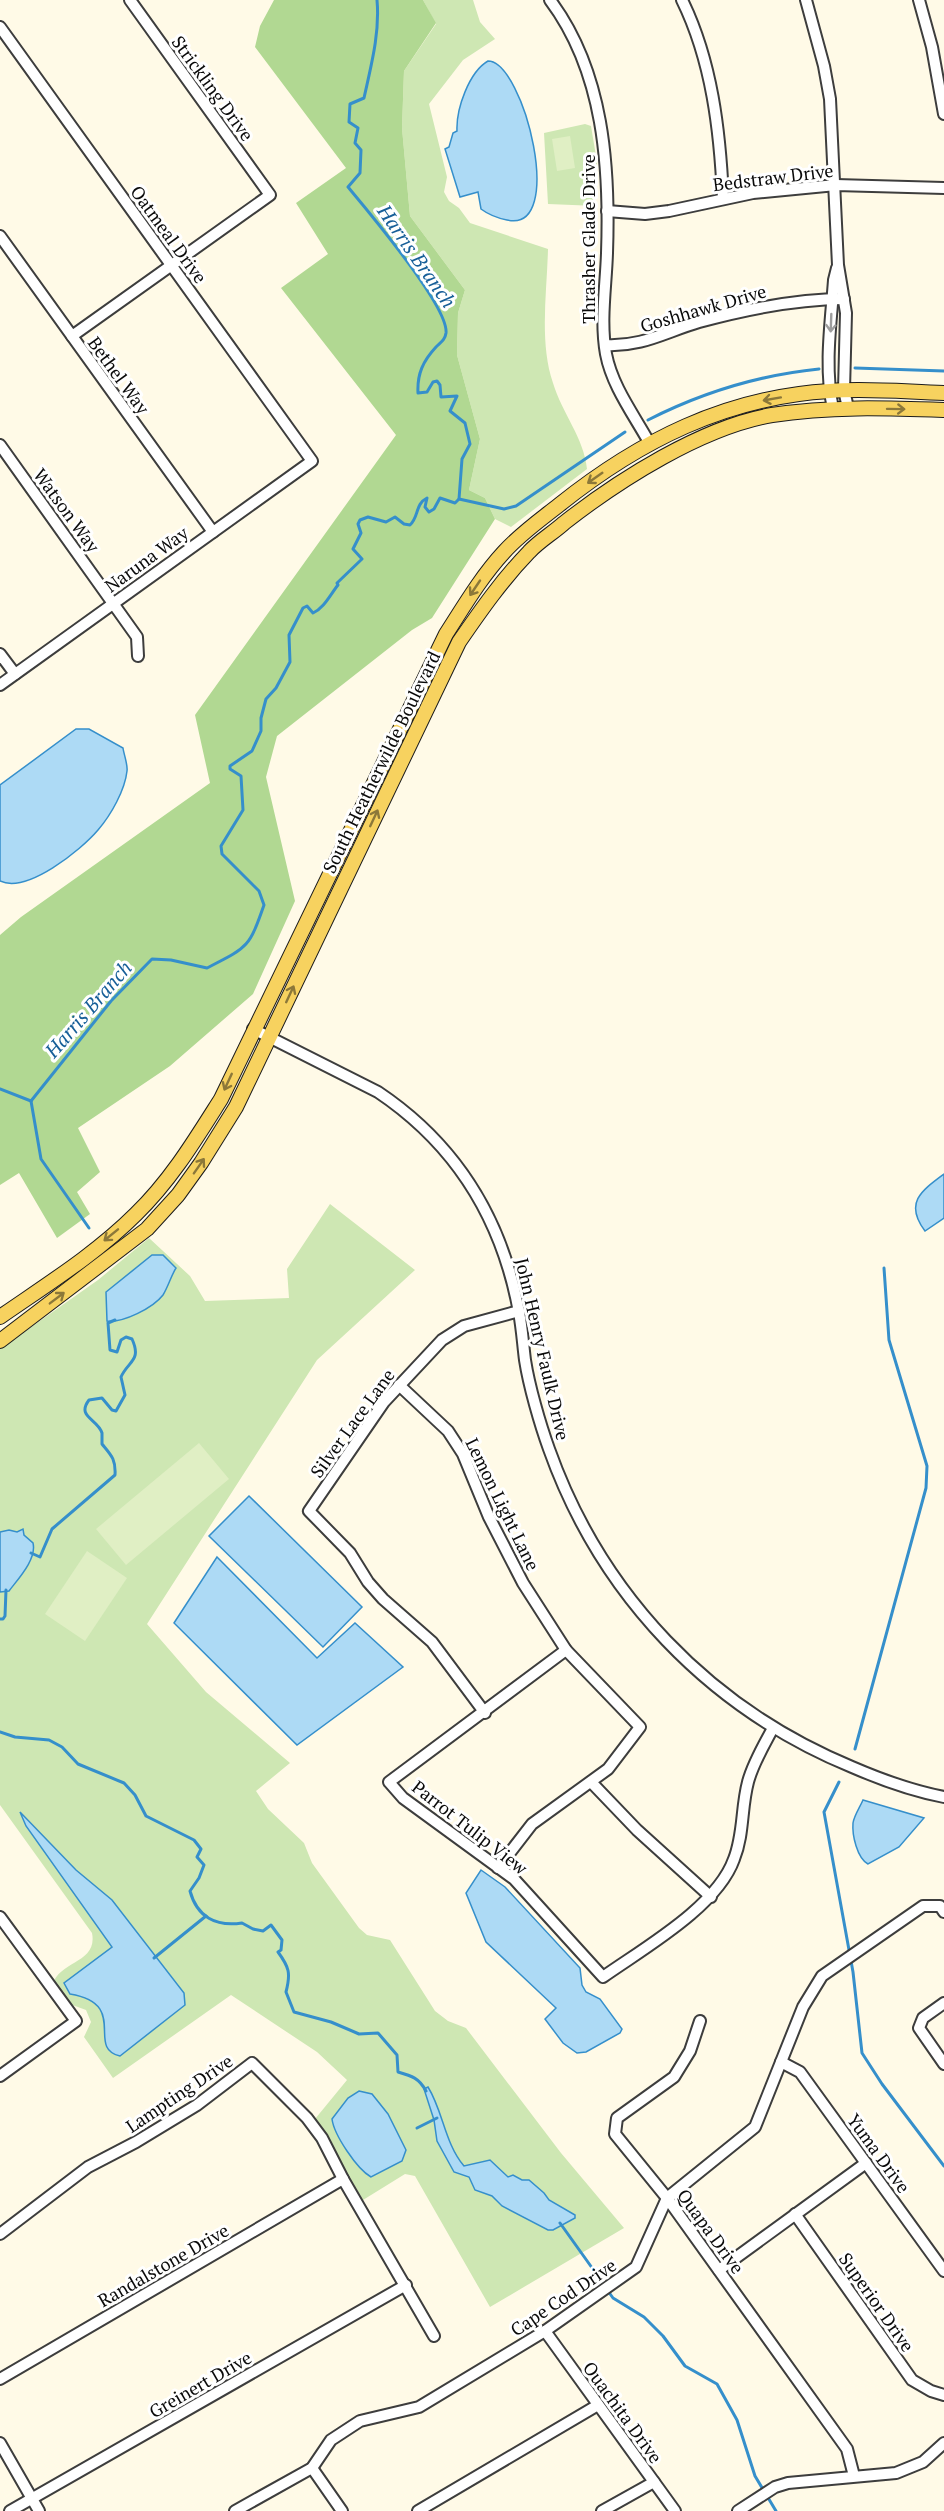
<svg xmlns="http://www.w3.org/2000/svg" width="944" height="2511" font-family="'PT Serif',serif">
	<rect width="100%" height="100%" fill="#fffae7"/>
	<g fill="#cee7b3">
		<path d="M423 0H473L480 22 495 39 463 60 429 104 447 177 444 192 449 201 459 208 470 223 548 249C547 292 539 342 553 383 562 413 584 438 587 469L511 527 495 519 485 498 469 490 480 439 457 355 458 313 465 290 410 216 402 128 404 71 436 24Z"/>
		<polygon points="585,124 591,126 597,162 596,193 593,195 593,203 597,206 548,204 544,133"/>
		<path d="M330 1204 415 1270 317 1360 147 1624 206 1692 290 1763 256 1791 268 1809 304 1843 312 1863 359 1928 367 1935 390 1940 435 2011 448 2021 466 2028 561 2153 624 2228 490 2307 415 2176 405 2174 363 2200 315 2119 347 2080 317 2052 231 1995 113 2078 84 2037 91 2022 86 2010 67 2003 53 1984C59 1961 98 1963 92 1933L0 1805V1349L98 1280 149 1238 190 1276 205 1301 289 1298 287 1269Z"/>
	</g>
	<polygon fill="#b1d892" points="274,0 423,0 436,23 404,71 402,128 410,216 465,290 458,313 457,355 480,439 469,490 485,498 495,519 432,618 412,630 277,736 266,777 295,901 253,994 170,1066 78,1128 100,1172 77,1192 90,1214 57,1238 19,1173 0,1185 0,935 21,917 210,783 195,715 396,435 281,288 328,254 296,203 346,168 255,47 260,26"/>
	<g fill="#e0efc4">
		<polygon points="570,136 575,168 557,171 552,139"/>
		<polygon points="199,1443 229,1479 126,1565 96,1529"/>
		<polygon points="87,1551 127,1578 85,1641 45,1614"/>
	</g>
	<g fill="#addaf5" stroke="#358fcb" stroke-width="1.5">
		<path d="M488 61C524 61 567 234 507 220 497 218 489 215 481 209L478 192 460 197 445 149 449 147 453 133 457 131C456 109 469 72 488 61Z"/>
		<path d="M76 729H89L123 748C124 755 128 765 127 771 125 790 111 815 98 830 81 850 27 894 0 881V785Z"/>
		<path d="M944 1174V1218L925 1231C904 1203 921 1191 944 1174Z"/>
		<path d="M152 1255H163L176 1268C171 1276 168 1287 163 1295 153 1308 123 1323 107 1321L106 1292Z"/>
		<polygon points="249,1496 362,1607 323,1647 209,1536"/>
		<path d="M23 1529 24 1535 33 1543C37 1559 18 1579 9 1591L0 1592V1532L9 1530 17 1532Z"/>
		<polygon points="217,1557 317,1658 355,1623 403,1667 297,1745 174,1623"/>
		<path d="M863 1800 924 1818 899 1847 868 1864C857 1858 852 1835 853 1823 854 1816 860 1807 863 1800Z"/>
		<path d="M20 1812 76 1870 112 1900 184 1993 185 2005 120 2056C85 2048 130 2004 70 1994L64 1983 112 1947 26 1826Z"/>
		<polygon points="481,1870 505,1887 580,1968 582,1985 586,1992 600,1999 622,2029 620,2033 586,2052 577,2053 563,2043 545,2019 556,2008 486,1942 466,1893"/>
		<path d="M428 2087C443 2111 445 2144 464 2166L490 2160 508 2177 513 2175 522 2180H529L544 2193 549 2200 575 2215V2218L553 2230H548L502 2206 492 2196 475 2190 469 2177 454 2172 437 2141 434 2120 424 2089Z"/>
		<path d="M359 2091 372 2094 388 2114 406 2150 402 2161 371 2177C357 2169 334 2135 332 2119L348 2098Z"/>
	</g>
	<g fill="none" stroke-linecap="round" stroke-linejoin="round">
		<g stroke="#358fcb" stroke-width="3">
			<polyline points="855,368 944,371"/>
			<path d="M648 420C701 393 760 375 819 369"/>
			<polyline points="459,499 504,509 516,506 625,432"/>
			<polyline points="0,1089 31,1101"/>
			<path d="M31 1101 111 1001 152 959 171 960 207 968C248 947 249 948 264 905L259 891 222 854 221 846 243 810 241 776 230 769V766L252 751 261 731V718L266 699 276 688 290 662 289 635 303 608 307 606 313 613C324 608 330 595 338 585L337 583 362 559 353 549 361 533 358 524 360 520 368 517 386 522 395 517 404 524 410 525C419 517 415 504 427 498L425 507 429 512 434 509 440 498 455 503 459 499 462 459 470 444 465 423 450 411 457 396 441 397 440 385 437 381 433 382 427 392 418 393C417 374 423 361 436 347 441 342 445 340 446 333 449 307 368 211 348 187L360 173 361 150 355 143 358 128 349 122 350 104 364 98C371 66 380 33 377 0"/>
			<polyline points="31,1101 41,1159 89,1228"/>
			<path d="M31 1553 40 1557 52 1529 115 1475C116 1459 111 1455 102 1444 102 1443 102 1434 102 1433 98 1419 76 1417 89 1400L102 1398 112 1410 116 1411 125 1395 121 1377C128 1361 142 1361 132 1339L126 1337 121 1340 117 1352 110 1350 108 1323 115 1320"/>
			<polyline points="0,1619 3,1619 5,1616 6,1590"/>
			<path d="M0 1732 15 1737 49 1740 62 1747 78 1764 124 1783 135 1795 146 1816 194 1840 201 1849 197 1857 204 1865 199 1878 190 1891C197 1917 216 1927 242 1923L253 1929 263 1931 271 1925 282 1940 281 1950 278 1952C289 1967 291 1973 286 1992L294 2012 331 2022 359 2034 378 2033 397 2055 398 2072C412 2076 419 2078 426 2091"/>
			<polyline points="855,1749 926,1488 927,1466 889,1340 884,1268"/>
			<polyline points="839,1782 824,1812 853,1972 862,2053 882,2084 944,2166"/>
			<polyline points="154,1958 206,1916"/>
			<polyline points="417,2128 437,2118"/>
			<polyline points="560,2223 605,2286"/>
			<polyline points="608,2291 613,2298 644,2317 663,2336 685,2366 717,2384 737,2420 755,2476 776,2511"/>
		</g>
		<g stroke="#3d3d3d" stroke-width="14">
			<g id="minor">
				<path d="M550 0C604 72 610 167 607 253 606 286 600 321 606 354 612 386 634 415 650 444"/>
				<path d="M682 0C712 61 720 131 723 198"/>
				<polyline points="806,0 824,66 830,99 838,265 846,313 844,390 848,408"/>
				<polyline points="919,0 932,47 944,114"/>
				<polyline points="0,27 312,461 0,685"/>
				<polyline points="607,211 645,214 669,211 753,193 836,185 944,188"/>
				<polyline points="0,236 213,532"/>
				<polyline points="72,336 270,195 130,0"/>
				<path d="M605 345C642 347 665 332 699 322 747 309 795 299 844 299"/>
				<path d="M833 409C824 367 831 322 834 280L837 268"/>
				<polyline points="0,445 137,637 138,656"/>
				<polyline points="0,654 15,674"/>
				<path d="M253 1029 378 1092C457 1145 502 1219 519 1312 522 1328 523 1344 525 1360 529 1386 540 1424 549 1449 601 1595 709 1708 852 1767 882 1780 913 1791 944 1797"/>
				<polyline points="399,1385 448,1431 463,1454 489,1517 523,1583 566,1650 640,1727 608,1769 532,1824 498,1868"/>
				<path d="M566 1650 389 1782 403 1798 514 1879 603 1977C644 1948 717 1907 734 1859 744 1834 741 1808 748 1782 753 1763 764 1745 773 1728"/>
				<polyline points="485,1713 432,1642 383,1599 368,1582 350,1553 309,1511 384,1402 442,1340 464,1326 519,1311"/>
				<polyline points="591,1782 637,1830 711,1897"/>
				<polyline points="0,1917 76,2021 0,2076"/>
				<polyline points="944,2003 923,2018 919,2028 944,2064"/>
				<polyline points="700,2021 690,2051 674,2077 617,2118 615,2134 667,2198 847,2449 854,2476"/>
				<polyline points="781,2062 800,2072 944,2271"/>
				<polyline points="795,2214 912,2380 931,2391 944,2395"/>
				<polyline points="0,2234 88,2167 136,2142 197,2105 252,2063 307,2118 322,2138 343,2179 434,2336"/>
				<polyline points="719,2270 866,2163"/>
				<polyline points="545,2331 675,2511"/>
				<polyline points="0,2379 343,2179"/>
				<polyline points="0,2443 39,2511"/>
				<polyline points="312,2468 342,2511"/>
				<polyline points="10,2511 406,2285"/>
				<polyline points="235,2511 312,2468 331,2440 360,2421 419,2407 545,2331 636,2267 667,2198 755,2127 803,2007 822,1976 923,1906 940,1906 944,1912"/>
				<polyline points="418,2511 598,2405"/>
				<polyline points="602,2511 654,2482"/>
				<polyline points="738,2511 775,2487 788,2483 896,2473 923,2462 944,2443"/>
			</g>
		</g>
		<g stroke="#1b1b1b" stroke-width="16">
			<g id="major">
				<path d="M0 1317C46 1285 96 1254 136 1214 171 1180 195 1140 221 1099L446 634C464 606 481 577 504 552 520 534 540 520 559 505 639 441 726 397 830 391 868 388 907 392 944 393"/>
				<path d="M0 1341 147 1229 178 1195 201 1163 236 1107 459 642C481 610 502 580 529 552 539 541 553 533 564 523 619 480 702 427 772 415 829 406 886 408 944 410"/>
			</g>
		</g>
		<use href="#minor" stroke="#fff" stroke-width="10"/>
		<use href="#major" stroke="#f7d25f" stroke-width="14"/>
	</g>
	<defs><path id="oneway-shaft" d="M-6 0H5M1.5-3L5.5 0L1.5 3" fill="none" stroke-width="1.6" stroke-linecap="round" stroke-linejoin="round" transform="scale(1.5)"/></defs>
	<use stroke="#9d9d9d" href="#oneway-shaft" transform="translate(831 323) rotate(92)"/>
	<g stroke="#8c7839">
		<use href="#oneway-shaft" transform="translate(772 399) rotate(170)"/>
		<use href="#oneway-shaft" transform="translate(896 409) rotate(1)"/>
		<use href="#oneway-shaft" transform="translate(595 478) rotate(145)"/>
		<use href="#oneway-shaft" transform="translate(475 588) rotate(124)"/>
		<use href="#oneway-shaft" transform="translate(374 818) rotate(-65)"/>
		<use href="#oneway-shaft" transform="translate(290 994) rotate(-65)"/>
		<use href="#oneway-shaft" transform="translate(228 1082) rotate(115)"/>
		<use href="#oneway-shaft" transform="translate(199 1166) rotate(-55)"/>
		<use href="#oneway-shaft" transform="translate(111 1235) rotate(141)"/>
		<use href="#oneway-shaft" transform="translate(57 1298) rotate(-37)"/>
	</g>
	<g text-anchor="middle" dominant-baseline="central" stroke-width="6" stroke-linejoin="round" paint-order="stroke">
		<g font-size="18" fill="#0a0a0a" stroke="#fff">
			<text transform="translate(213 88) rotate(54)">Strickling Drive</text>
			<text transform="translate(773 177) rotate(-7)">Bedstraw Drive</text>
			<text transform="translate(169 234) rotate(54)">Oatmeal Drive</text>
			<text transform="translate(588 239) rotate(-90)">Thrasher Glade Drive</text>
			<text transform="translate(703 308) rotate(-16)">Goshhawk Drive</text>
			<text transform="translate(119 375) rotate(54)">Bethel Way</text>
			<text transform="translate(67 510) rotate(54)">Watson Way</text>
			<text transform="translate(146 559) rotate(-36)">Naruna Way</text>
			<text transform="translate(381 762) rotate(-64)">South Heatherwilde Boulevard</text>
			<text transform="translate(543 1349) rotate(77)">John Henry Faulk Drive</text>
			<text transform="translate(352 1423) rotate(-54)">Silver Lace Lane</text>
			<text transform="translate(503 1504) rotate(64)">Lemon Light Lane</text>
			<text transform="translate(470 1827) rotate(38)">Parrot Tulip View</text>
			<text transform="translate(179 2093) rotate(-34)">Lampting Drive</text>
			<text transform="translate(879 2153) rotate(54)">Yuma Drive</text>
			<text transform="translate(711 2231) rotate(54)">Quapa Drive</text>
			<text transform="translate(163 2265) rotate(-30)">Randalstone Drive</text>
			<text transform="translate(563 2297) rotate(-34)">Cape Cod Drive</text>
			<text transform="translate(877 2302) rotate(55)">Superior Drive</text>
			<text transform="translate(200 2384) rotate(-30)">Greinert Drive</text>
			<text transform="translate(623 2412) rotate(54)">Ouachita Drive</text>
		</g>
		<g font-size="20" font-style="italic" fill="#175f98" stroke="#fff">
			<text transform="translate(417 256) rotate(55)">Harris Branch</text>
			<text transform="translate(88 1009) rotate(-49)">Harris Branch</text>
		</g>
	</g>
</svg>
